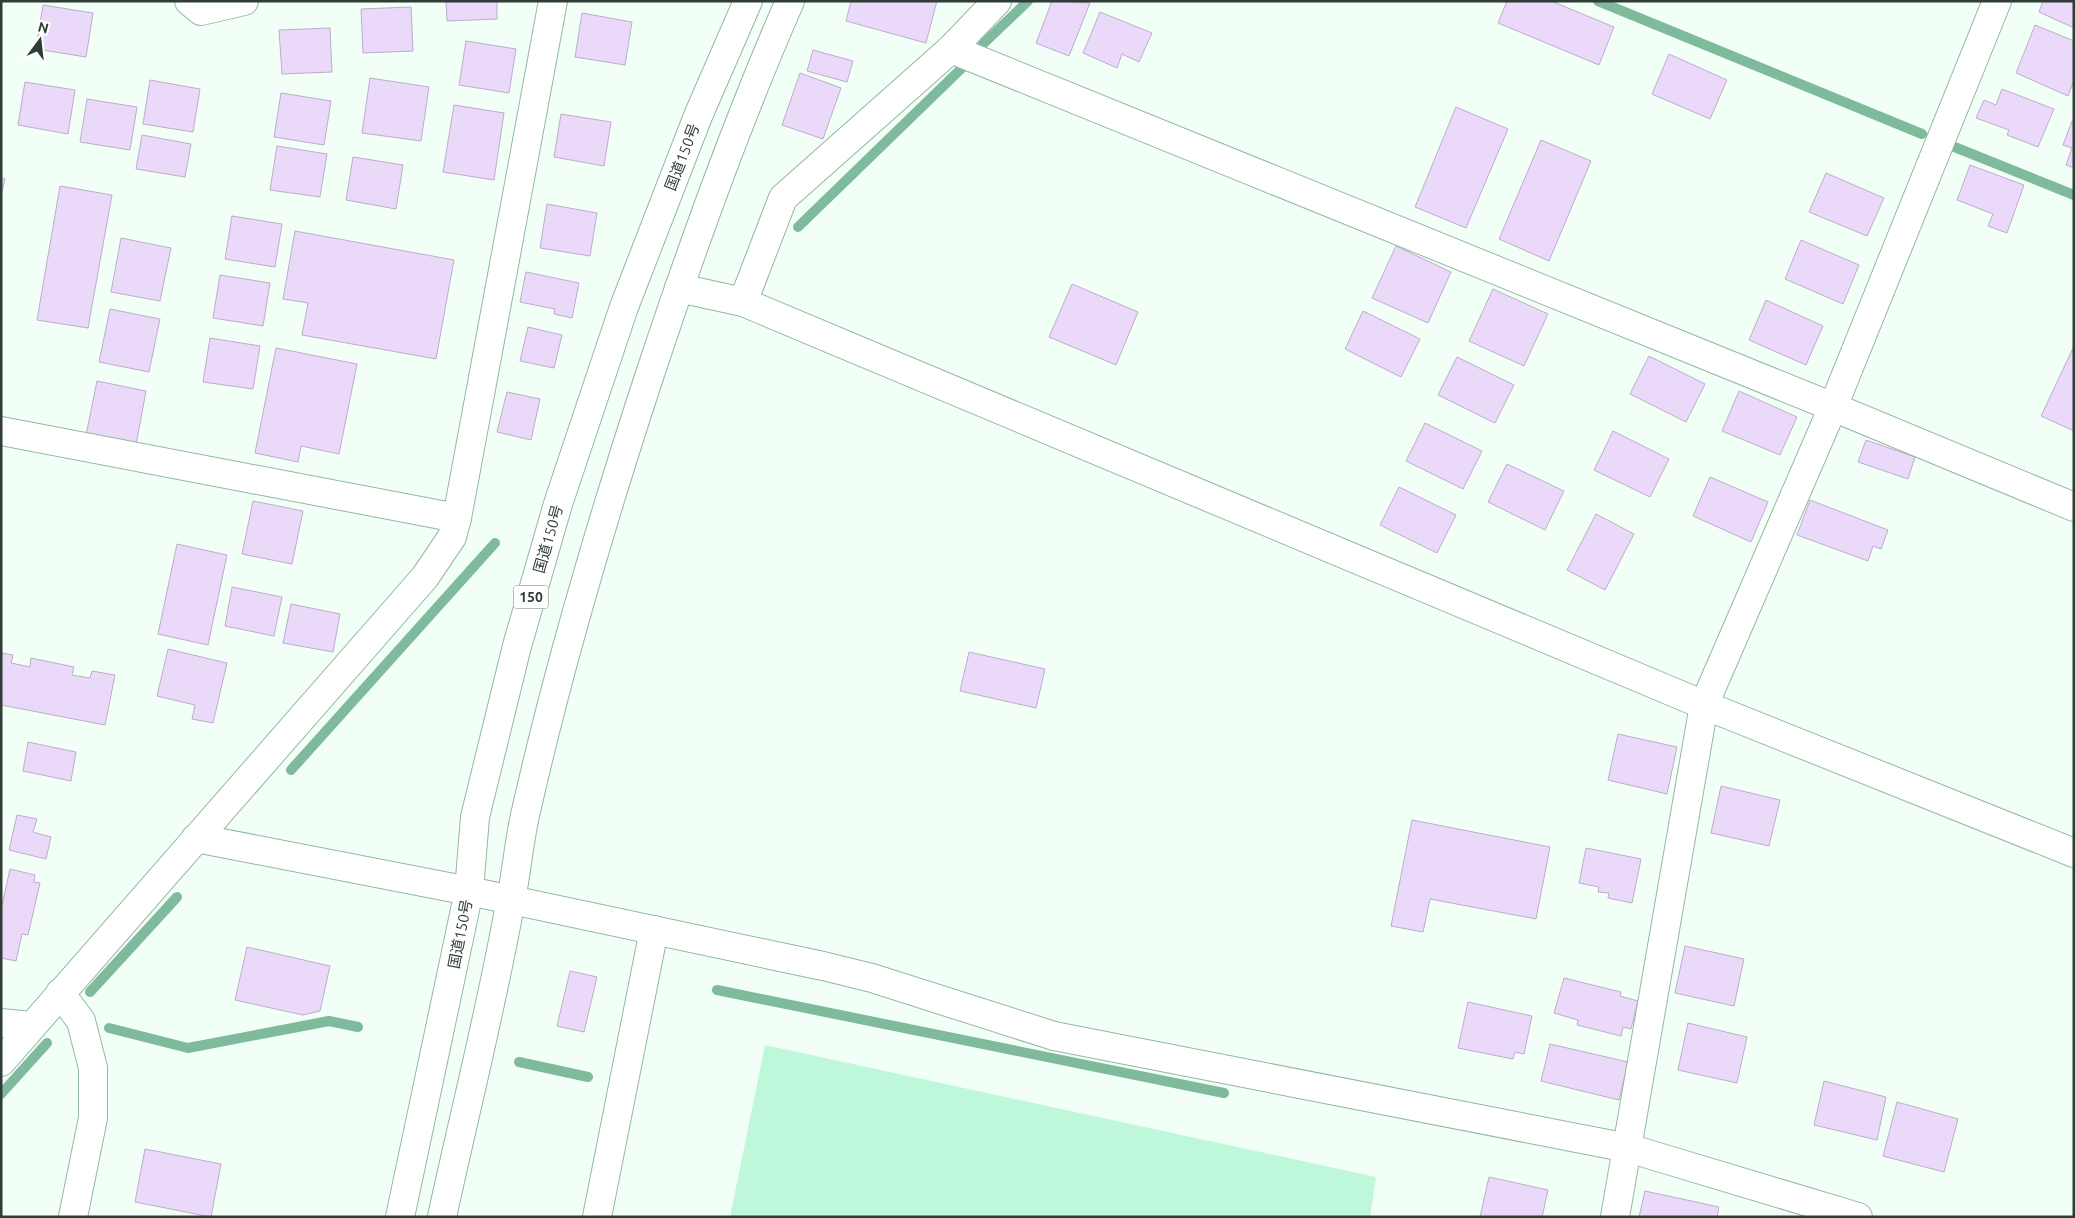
<svg xmlns="http://www.w3.org/2000/svg" width="2075" height="1218" font-family="Ubuntu,'Noto Sans JP',sans-serif">
	<rect width="100%" height="100%" fill="#f1fff7"/>
	<polygon fill="#bef7d9" points="765,1045 1376,1177 1370,1217 730,1217"/>
	<g fill="none" stroke-linecap="round" stroke-linejoin="round">
		<g stroke="#7fba9d" stroke-width="10">
			<polyline points="1598,1 1922,134"/>
			<polyline points="983,44 1028,1"/>
			<polyline points="1952,146 2074,195"/>
			<polyline points="798,227 964,66"/>
			<polyline points="291,770 495,543"/>
			<polyline points="717,990 1224,1093"/>
			<polyline points="90,992 177,897"/>
			<polyline points="109,1028 188,1048 329,1021 358,1027"/>
			<polyline points="519,1062 588,1077"/>
			<polyline points="1,1094 47,1043"/>
		</g>
	</g>
	<g fill="#ead9f9" stroke="#bdadcb">
		<polygon points="446,1 497,1 497,19 447,21"/>
		<polygon points="851,1 937,1 926,43 846,21"/>
		<polygon points="1052,1 1090,3 1069,56 1036,43"/>
		<polygon points="1507,1 1551,1 1614,27 1599,65 1498,23"/>
		<polygon points="2043,1 2074,1 2074,28 2039,12"/>
		<polygon points="43,5 93,13 86,57 36,49"/>
		<polygon points="411,7 413,51 363,53 361,9"/>
		<polygon points="1100,12 1152,33 1139,62 1122,54 1117,68 1083,53"/>
		<polygon points="582,13 632,22 625,65 575,57"/>
		<polygon points="2035,25 2074,41 2074,80 2068,96 2016,73"/>
		<polygon points="330,28 332,72 282,74 279,30"/>
		<polygon points="466,41 516,49 509,93 459,85"/>
		<polygon points="813,50 853,61 847,82 807,71"/>
		<polygon points="1669,54 1727,80 1710,119 1652,94"/>
		<polygon points="800,73 841,88 823,139 782,125"/>
		<polygon points="370,78 429,87 421,141 362,133"/>
		<polygon points="150,80 200,89 193,132 143,124"/>
		<polygon points="25,82 75,90 68,134 18,125"/>
		<polygon points="2002,89 2054,109 2038,147 2007,135 2009,130 1976,118 1984,100 1996,105"/>
		<polygon points="281,93 331,101 324,145 274,137"/>
		<polygon points="87,99 137,107 130,150 80,142"/>
		<polygon points="454,105 504,113 494,180 443,172"/>
		<polygon points="1456,107 1508,129 1466,228 1415,207"/>
		<polygon points="561,114 611,122 604,166 554,157"/>
		<polygon points="2072,121 2074,122 2074,168 2066,165 2072,148 2063,145"/>
		<polygon points="142,135 191,144 185,177 136,169"/>
		<polygon points="1541,140 1591,161 1549,261 1499,239"/>
		<polygon points="277,146 327,154 320,197 270,190"/>
		<polygon points="353,157 403,165 396,209 346,200"/>
		<polygon points="1970,165 2024,185 2007,233 1988,226 1993,214 1957,200"/>
		<polygon points="1826,173 1884,198 1867,236 1809,212"/>
		<polygon points="1,178 5,179 1,196"/>
		<polygon points="60,186 112,195 88,328 37,320"/>
		<polygon points="547,204 597,213 590,256 540,248"/>
		<polygon points="232,216 282,224 275,267 225,259"/>
		<polygon points="295,231 454,260 436,359 302,335 308,303 283,299"/>
		<polygon points="121,238 171,248 160,301 111,292"/>
		<polygon points="1801,240 1859,265 1843,304 1785,279"/>
		<polygon points="1396,246 1451,272 1428,323 1372,298"/>
		<polygon points="526,272 579,283 572,318 554,314 555,309 520,302"/>
		<polygon points="220,275 270,283 263,326 213,318"/>
		<polygon points="1072,284 1138,312 1116,365 1049,337"/>
		<polygon points="1493,289 1548,314 1524,366 1469,341"/>
		<polygon points="1766,300 1823,326 1806,365 1749,340"/>
		<polygon points="110,309 160,319 149,372 99,362"/>
		<polygon points="1363,311 1420,339 1401,377 1345,349"/>
		<polygon points="528,327 562,335 554,368 520,361"/>
		<polygon points="210,338 260,346 253,389 203,382"/>
		<polygon points="2074,346 2074,431 2041,416"/>
		<polygon points="276,348 357,364 339,454 301,446 298,462 255,453"/>
		<polygon points="1649,356 1705,384 1686,422 1630,394"/>
		<polygon points="1457,357 1514,385 1495,423 1438,395"/>
		<polygon points="97,381 146,391 136,445 86,435"/>
		<polygon points="1739,391 1797,417 1780,455 1722,431"/>
		<polygon points="507,392 540,399 531,440 497,432"/>
		<polygon points="1425,423 1482,451 1463,489 1406,461"/>
		<polygon points="1613,431 1669,459 1650,497 1594,470"/>
		<polygon points="1866,440 1915,457 1908,479 1858,462"/>
		<polygon points="1507,464 1564,491 1545,530 1488,502"/>
		<polygon points="1710,477 1768,502 1751,542 1693,516"/>
		<polygon points="1399,487 1456,515 1437,553 1380,525"/>
		<polygon points="1810,500 1888,530 1881,549 1873,546 1868,561 1797,535"/>
		<polygon points="253,501 303,511 292,564 242,554"/>
		<polygon points="1596,514 1634,534 1605,590 1567,570"/>
		<polygon points="177,544 227,555 208,645 158,634"/>
		<polygon points="232,587 282,597 274,636 225,626"/>
		<polygon points="291,604 340,614 333,652 283,643"/>
		<polygon points="168,649 227,663 213,723 192,719 195,705 157,696"/>
		<polygon points="969,652 1045,669 1036,708 960,691"/>
		<polygon points="1,653 13,655 11,663 30,667 31,658 74,667 72,675 90,678 92,671 115,675 105,725 1,705"/>
		<polygon points="1618,734 1677,747 1667,794 1608,780"/>
		<polygon points="28,742 76,752 71,781 23,771"/>
		<polygon points="1721,786 1780,800 1769,846 1711,833"/>
		<polygon points="17,815 37,819 33,832 51,837 46,859 9,850"/>
		<polygon points="1412,820 1550,847 1536,919 1430,899 1423,932 1391,926"/>
		<polygon points="1586,848 1641,859 1632,903 1608,898 1609,893 1598,892 1599,887 1579,883"/>
		<polygon points="10,869 35,875 34,882 40,883 28,935 22,934 16,961 1,958 1,910"/>
		<polygon points="1685,946 1744,959 1734,1006 1675,993"/>
		<polygon points="247,947 330,966 320,1011 303,1015 235,1000"/>
		<polygon points="570,971 597,977 584,1032 557,1026"/>
		<polygon points="1564,978 1621,992 1620,996 1638,1001 1631,1029 1623,1027 1621,1036 1577,1025 1578,1020 1554,1013"/>
		<polygon points="1468,1002 1532,1016 1524,1054 1515,1052 1513,1059 1458,1048"/>
		<polygon points="1688,1023 1747,1037 1737,1083 1678,1070"/>
		<polygon points="1550,1044 1628,1062 1619,1100 1541,1081"/>
		<polygon points="1824,1081 1886,1097 1877,1140 1814,1125"/>
		<polygon points="1897,1102 1958,1119 1944,1172 1883,1156"/>
		<polygon points="145,1149 221,1164 211,1217 135,1202"/>
		<polygon points="1489,1177 1548,1190 1542,1217 1480,1217"/>
		<polygon points="1645,1191 1719,1207 1717,1217 1639,1217"/>
	</g>
	<g fill="none" stroke-linecap="round" stroke-linejoin="round">
		<g stroke="#95b7a5" stroke-width="30">
			<g id="street">
				<polyline points="189,1 201,11 244,1"/>
				<polyline points="951,49 1833,407 2074,507"/>
				<polyline points="679,288 743,302 1704,705 2074,853"/>
				<polyline points="743,302 783,198 951,49 997,1"/>
				<polyline points="1,431 457,518"/>
				<polyline points="60,993 81,1021 93,1068 93,1118 73,1217"/>
				<polyline points="1,1023 32,1026"/>
				<polyline points="1054,1036 1628,1148 1858,1217"/>
				<polyline points="597,1217 654,930"/>
				<polyline points="1615,1217 1704,705 1833,407 1997,1"/>
			</g>
		</g>
		<g stroke="#95b7a5" stroke-width="30">
			<g id="secondary">
				<polyline points="196,838 469,891 823,966 872,978 1054,1036"/>
				<polyline points="1,1062 425,577 452,537 457,518 553,1"/>
			</g>
		</g>
		<g stroke="#95b7a5" stroke-width="30">
			<g id="highway">
				<polyline points="400,1217 469,891 475,817 517,646 558,504 624,307 698,116 748,1"/>
				<path d="M442 1217C465 1111 492 1006 511 899 517 870 519 840 526 811 559 665 602 520 649 377 691 250 736 124 790 1"/>
			</g>
		</g>
		<use href="#street" stroke="#fff" stroke-width="28"/>
		<use href="#secondary" stroke="#fff" stroke-width="28"/>
		<use href="#highway" stroke="#fff" stroke-width="28"/>
	</g>
	<g text-anchor="middle" dominant-baseline="central" stroke-width="5" stroke-linejoin="round" paint-order="stroke">
		<rect fill="#fff" stroke="#6d7772" stroke-width="1" x="513.5" y="585.5" width="35" height="23" rx="4"/>
		<g font-size="14" font-weight="bold" fill="#2f3d36">
			<text x="531" y="597">150</text>
		</g>
		<g font-size="15" fill="#2f3d36" stroke="#fff">
			<text transform="translate(682 157) rotate(-69)">国道150号</text>
			<text transform="translate(548 539) rotate(-74)">国道150号</text>
			<text transform="translate(460 934) rotate(-79)">国道150号</text>
		</g>
	</g>
	<rect width="2075" height="1218" fill="none" stroke="#2f3d36" stroke-width="5"/>
	<g transform="translate(40 40) rotate(15)" stroke="#ffffff" stroke-width="4" paint-order="stroke">
	<path d="M0-4L9 19L0 12L-9 19Z" fill="#2f3d36"/>
	<text y="-8" font-size="14" font-weight="bold" text-anchor="middle" fill="#2f3d36">N</text>
	</g>
</svg>
